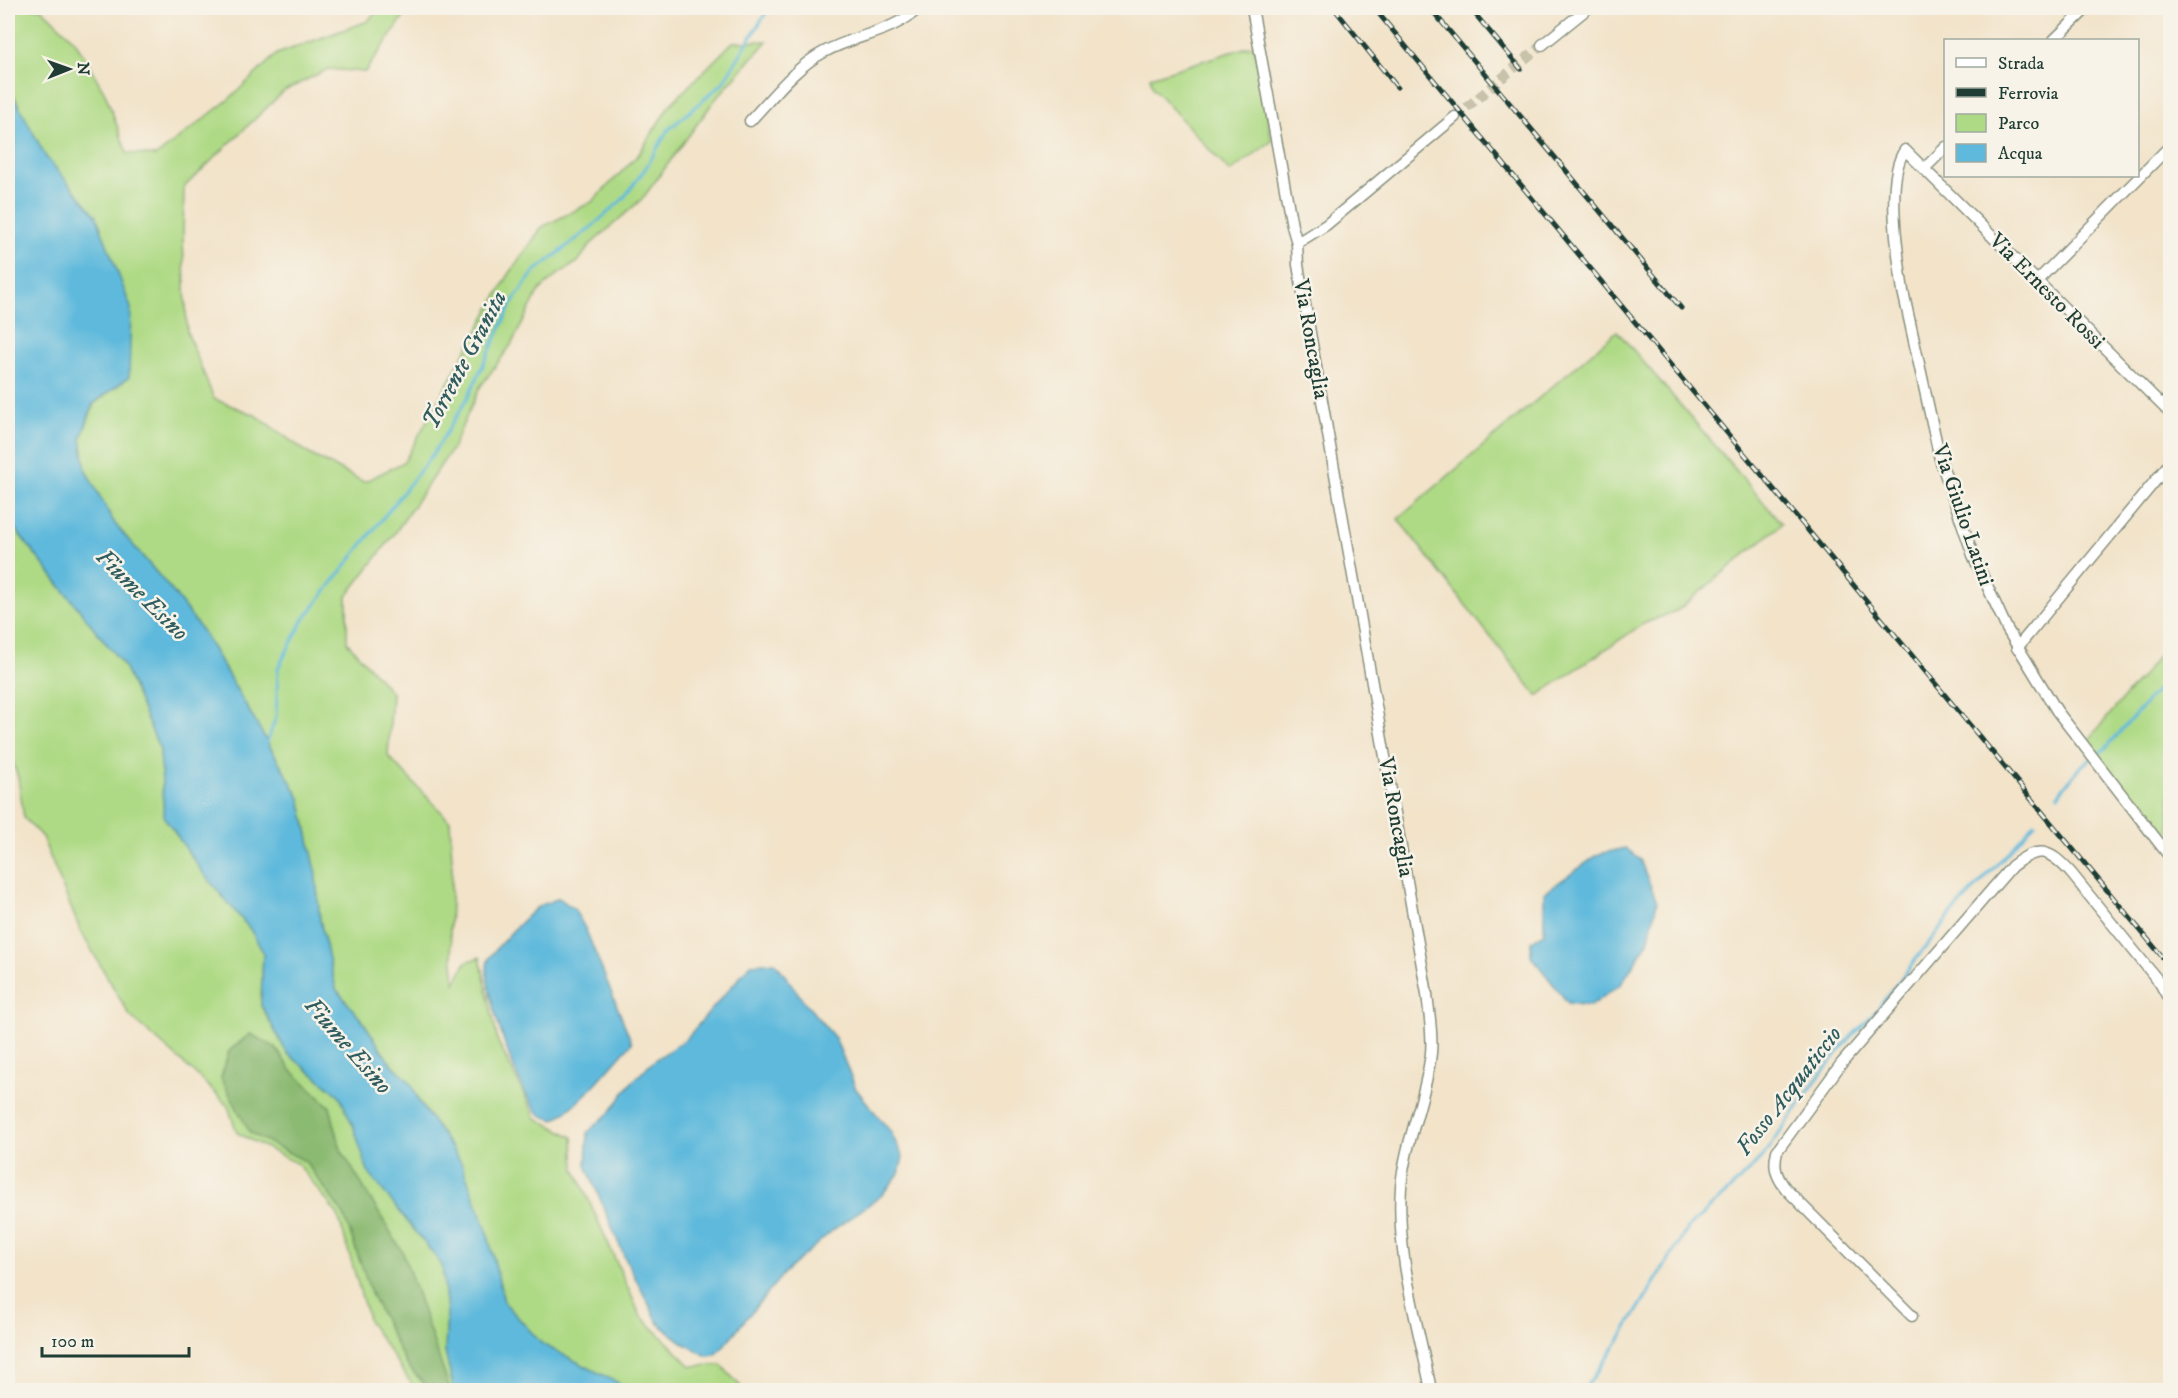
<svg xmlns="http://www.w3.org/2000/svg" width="2178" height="1398" font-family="'IM FELL DW Pica',serif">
	<rect width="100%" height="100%" fill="#f7f3e8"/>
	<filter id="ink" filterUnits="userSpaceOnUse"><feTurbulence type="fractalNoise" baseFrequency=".0167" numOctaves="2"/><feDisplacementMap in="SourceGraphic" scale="12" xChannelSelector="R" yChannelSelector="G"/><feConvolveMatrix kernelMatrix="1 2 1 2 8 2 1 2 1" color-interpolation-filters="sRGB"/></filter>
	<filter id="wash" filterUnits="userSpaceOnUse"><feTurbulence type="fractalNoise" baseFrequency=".008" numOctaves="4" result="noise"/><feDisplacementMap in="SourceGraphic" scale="24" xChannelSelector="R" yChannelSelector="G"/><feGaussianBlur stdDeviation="1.35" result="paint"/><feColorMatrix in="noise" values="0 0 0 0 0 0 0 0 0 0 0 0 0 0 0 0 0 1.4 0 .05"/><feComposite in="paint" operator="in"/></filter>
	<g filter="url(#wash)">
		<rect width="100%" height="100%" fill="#f2e3c9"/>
		<g fill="#afda85" stroke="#678c5c" stroke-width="1.5">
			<polygon points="8,8 41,8 75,41 105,93 127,153 156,156 228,100 277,54 368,21 379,8 410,8 365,72 328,69 284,91 184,187 183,240 187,332 214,399 255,415 311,455 364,482 404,462 508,276 542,227 592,202 639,154 669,106 733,42 767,41 714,101 643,198 590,245 578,262 557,275 539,291 511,345 480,387 452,449 395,533 347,596 347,642 392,693 388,756 450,821 452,862 450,933 455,983 466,962 480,957 498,1042 536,1118 573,1137 575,1169 640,1315 691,1366 721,1365 744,1390 632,1390 542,1344 504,1302 487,1231 461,1162 420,1103 410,1082 388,1060 364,1023 336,989 320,920 315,867 300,798 203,632 173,592 115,524 86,471 81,439 94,404 129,377 96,215 46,157 8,85"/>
			<polygon points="1254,45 1272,141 1230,172 1153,88 1150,77"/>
			<polygon points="1617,331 1782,524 1678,610 1643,624 1537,696 1398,519"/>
			<polygon points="8,520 124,666 160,750 164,817 203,873 250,929 263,952 261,1006 287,1053 339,1095 354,1128 419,1234 442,1265 447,1312 445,1352 454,1390 416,1390 369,1322 338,1215 298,1164 237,1133 228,1106 199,1077 130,1016 81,932 42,837 24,818 18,777 8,750"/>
			<polygon points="2170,642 2170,847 2087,742"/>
		</g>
		<polygon fill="#8bba72" stroke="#557c53" stroke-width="1.5" points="250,1034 275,1047 291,1070 330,1107 341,1150 403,1253 450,1390 430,1390 406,1364 372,1296 344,1215 305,1161 250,1133 221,1078 229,1051"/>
		<g fill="#5eb9dc" stroke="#3e7b88" stroke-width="1.5">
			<polygon points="8,85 46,157 96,215 131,308 129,377 93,404 81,439 86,471 115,524 173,592 203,632 300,798 315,867 320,920 336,989 364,1023 388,1060 410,1082 420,1103 461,1162 487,1231 504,1302 542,1344 632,1390 454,1390 445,1352 447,1312 442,1265 368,1172 354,1128 339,1095 287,1053 261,1005 263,952 250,929 203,873 164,817 160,750 124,666 8,520"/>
			<polygon points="1626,848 1640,860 1657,902 1648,942 1621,984 1590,1006 1568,1003 1531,956 1531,942 1544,933 1544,893 1599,854"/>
			<path d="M559 898 574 909 586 930 632 1043C609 1067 583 1103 554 1120 550 1118 544 1117 541 1115 521 1101 480 984 488 961 490 953 530 912 538 907 544 903 553 901 559 898Z"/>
			<polygon points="775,962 806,1004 835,1038 856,1089 890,1131 903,1157 899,1174 881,1196 833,1230 784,1273 716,1355 707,1356 685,1344 659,1324 624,1256 586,1165 588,1132 611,1111 632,1082 655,1060 686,1039 751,964"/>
		</g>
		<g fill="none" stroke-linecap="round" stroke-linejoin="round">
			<g stroke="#5eb9dc" stroke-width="3">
				<polyline points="266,745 276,717 278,668 304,619 433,454 467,399 512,303 534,272 588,230 623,199 645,169 668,130 722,84 769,8"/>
				<polyline points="2058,795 2080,767 2106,748 2170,675"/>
				<polyline points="1584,1390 1620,1339 1688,1228 1736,1184 1768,1150 1817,1079 1849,1039 1872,1016 1948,918 2035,823"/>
			</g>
		</g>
	</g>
	<g filter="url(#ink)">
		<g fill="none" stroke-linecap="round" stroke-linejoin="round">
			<polyline stroke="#c8c2ab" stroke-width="10" stroke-dasharray="10 5" stroke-linecap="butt" points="1455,117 1542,45"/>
			<g stroke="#88907e" stroke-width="13">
				<g id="street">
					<path d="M1252 8 1292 226 1297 243 1298 265 1427 994C1429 1013 1433 1034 1431 1053 1426 1099 1405 1141 1401 1187 1396 1257 1418 1323 1431 1390"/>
					<polyline points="2054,40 2087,8"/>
					<polyline points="1542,45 1588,8"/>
					<path d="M750 121C772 98 795 67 824 52 857 34 890 34 919 8"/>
					<polyline points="1924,169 1946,147"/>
					<polyline points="1297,243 1326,225 1455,117"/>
					<polyline points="2037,281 2170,146"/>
					<path d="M2170 413 1905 150C1885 177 1898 257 1903 291L1940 459 1973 555 2007 629 2057 711 2170 857"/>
					<polyline points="2017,648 2170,463"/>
					<path d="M1912 1316 1786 1189C1776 1176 1773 1167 1777 1151L1841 1064 2012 866C2039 845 2049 849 2071 873L2160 983 2170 1001"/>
				</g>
			</g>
			<use href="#street" stroke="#fff" stroke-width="10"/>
			<g stroke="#1f3d34" stroke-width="5">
				<g id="rail">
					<polyline points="1334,8 1397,87"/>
					<polyline points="1374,8 2170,966"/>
					<polyline points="1430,8 1681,308"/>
					<polyline points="1470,8 1521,69"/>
				</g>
			</g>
			<use href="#rail" stroke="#f7f3e8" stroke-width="3" stroke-dasharray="9" stroke-linecap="butt"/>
		</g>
	</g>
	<g text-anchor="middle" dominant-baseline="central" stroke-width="5" stroke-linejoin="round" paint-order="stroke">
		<g font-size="22" fill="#1f3d34" stroke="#f7f3e8">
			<text transform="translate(2047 291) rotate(45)">Via Ernesto Rossi</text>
			<text transform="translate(1311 339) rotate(80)">Via Roncaglia</text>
			<text transform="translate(1963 515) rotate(71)">Via Giulio Latini</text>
			<text transform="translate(1396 817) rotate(80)">Via Roncaglia</text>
		</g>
		<g font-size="24" font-style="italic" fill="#2f5c5e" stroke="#f7f3e8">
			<text transform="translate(465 360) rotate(-62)">Torrente Granita</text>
			<text transform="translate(142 595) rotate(45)">Fiume Esino</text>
			<text transform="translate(348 1046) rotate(49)">Fiume Esino</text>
			<text transform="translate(1789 1091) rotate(-52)">Fosso Acquaticcio</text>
		</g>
	</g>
	<rect width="2178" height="1398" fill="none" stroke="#f7f3e8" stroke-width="30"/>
	<rect x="1944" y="39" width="195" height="138" fill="#f7f3e8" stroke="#a1aaa0" stroke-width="1.5"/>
	<rect x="1956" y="58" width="30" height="9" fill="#ffffff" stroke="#a1aaa0" stroke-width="1.5"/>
	<text x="1998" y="69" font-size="18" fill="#1f3d34">Strada</text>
	<rect x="1956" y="88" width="30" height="9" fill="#1f3d34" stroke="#a1aaa0" stroke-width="1.5"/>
	<text x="1998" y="99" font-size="18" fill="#1f3d34">Ferrovia</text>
	<rect x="1956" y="114" width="30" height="18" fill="#afda85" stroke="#a1aaa0" stroke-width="1.5"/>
	<text x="1998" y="129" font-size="18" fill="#1f3d34">Parco</text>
	<rect x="1956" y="144" width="30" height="18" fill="#5eb9dc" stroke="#a1aaa0" stroke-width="1.5"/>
	<text x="1998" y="159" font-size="18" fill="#1f3d34">Acqua</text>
	<g transform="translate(69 69) rotate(89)" stroke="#f7f3e8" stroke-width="4.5" paint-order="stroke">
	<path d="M0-4.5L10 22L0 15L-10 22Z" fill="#1f3d34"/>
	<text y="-9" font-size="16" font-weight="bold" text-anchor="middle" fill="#1f3d34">N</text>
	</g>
	<path d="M42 1347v9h147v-9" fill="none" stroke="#1f3d34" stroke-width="3"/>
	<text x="51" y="1347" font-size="18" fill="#1f3d34" stroke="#f7f3e8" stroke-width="4.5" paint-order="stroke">100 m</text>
</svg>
